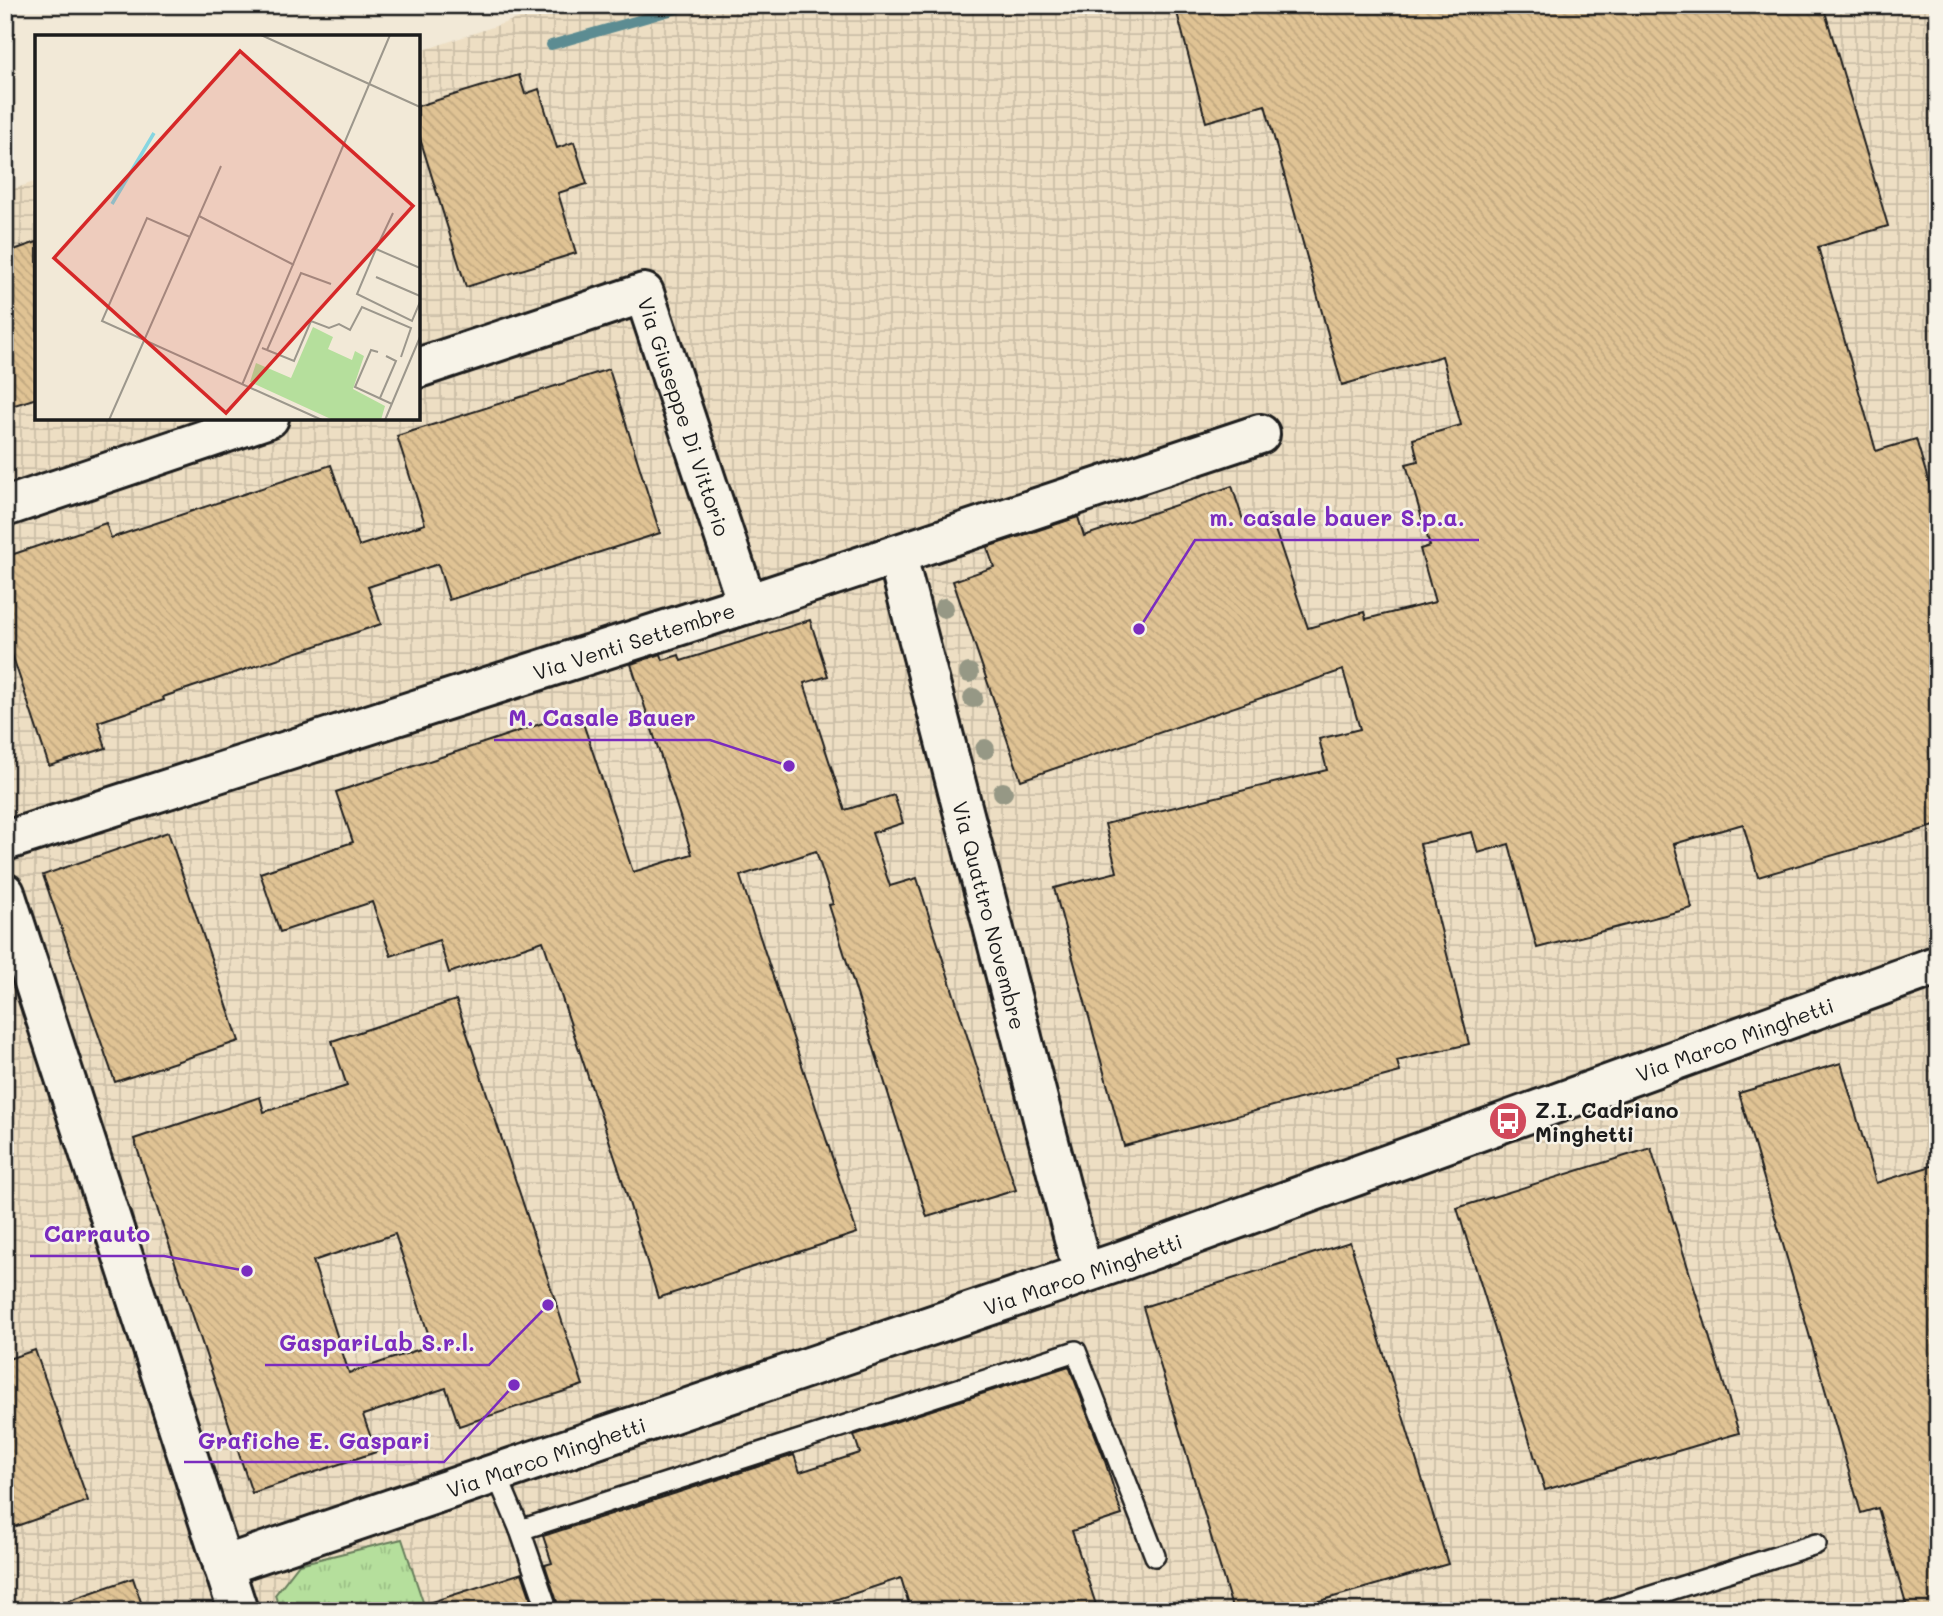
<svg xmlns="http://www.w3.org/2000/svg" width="1943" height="1616" font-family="Mali,sans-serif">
	<defs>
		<pattern id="industrial-grid" width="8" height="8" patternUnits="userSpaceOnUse" patternTransform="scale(1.75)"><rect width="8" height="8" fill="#eddec3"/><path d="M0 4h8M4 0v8" fill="none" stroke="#cbbea7"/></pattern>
		<pattern id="park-tufts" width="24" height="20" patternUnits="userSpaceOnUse" patternTransform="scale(1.75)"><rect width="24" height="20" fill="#b5df9c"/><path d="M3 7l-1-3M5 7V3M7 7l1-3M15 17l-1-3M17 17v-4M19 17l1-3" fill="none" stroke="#9bbf86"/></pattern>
		<pattern id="building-back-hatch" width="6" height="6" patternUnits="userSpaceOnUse" patternTransform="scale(1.75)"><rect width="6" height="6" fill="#e0c394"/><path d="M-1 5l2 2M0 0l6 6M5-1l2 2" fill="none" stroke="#c0a77f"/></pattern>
	</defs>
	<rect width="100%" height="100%" fill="#f2e9d7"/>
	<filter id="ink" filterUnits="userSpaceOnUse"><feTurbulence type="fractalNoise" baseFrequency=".0143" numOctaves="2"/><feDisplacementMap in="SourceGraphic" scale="14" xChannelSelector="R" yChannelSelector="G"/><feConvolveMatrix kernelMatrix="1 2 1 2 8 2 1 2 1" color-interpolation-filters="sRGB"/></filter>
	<g filter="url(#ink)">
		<polygon fill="url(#industrial-grid)" points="558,5 1938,5 1938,1611 5,1611 5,192 37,181 37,418 418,418 418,52"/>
		<polygon fill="url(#park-tufts)" stroke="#687e5c" stroke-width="2" points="402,1539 426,1611 280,1611 275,1595 299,1564"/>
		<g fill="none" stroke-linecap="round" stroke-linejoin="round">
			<polyline stroke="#5c8c92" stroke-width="10" points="551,45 691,5"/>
		</g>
		<g fill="url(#building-back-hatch)" stroke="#1c1c1c" stroke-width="2" fill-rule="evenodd">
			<polygon points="1175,5 1823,5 1888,226 1818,247 1876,451 1916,439 1938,514 1938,825 1758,877 1743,824 1674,844 1692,908 1537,948 1509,844 1478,853 1472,832 1420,844 1469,1044 1397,1061 1400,1072 1124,1146 1054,888 1117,872 1105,824 1327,770 1319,739 1360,729 1343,670 1021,780 953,581 994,567 987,547 1078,517 1084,536 1232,486 1244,523 1270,515 1308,628 1364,612 1366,619 1435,602 1420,549 1430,546 1406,464 1418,461 1413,439 1461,425 1442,356 1342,385 1265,105 1206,122"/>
			<polygon points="519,75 525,94 539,89 557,148 574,142 587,184 558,193 576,253 466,287 418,132 418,106"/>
			<polygon points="37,242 37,398 5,408 5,253"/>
			<polygon points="609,369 660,533 449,600 438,564 368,587 381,624 163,697 164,700 98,722 106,748 49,766 5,633 5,557 106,523 111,538 331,465 359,546 425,524 397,436"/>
			<polygon points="810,620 828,676 804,683 845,810 894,795 903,823 872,833 890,886 917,878 1016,1190 927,1217 829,905 833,904 816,851 740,876 857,1233 658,1298 620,1173 543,941 449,973 439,940 391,956 372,902 280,932 260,873 353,842 336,792 579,711 633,872 692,854 631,664 661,654 663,660 679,655 681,661"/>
			<polygon points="168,832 239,1041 115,1082 43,875"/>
			<path d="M456 1000 583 1385 459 1426 446 1388 363 1415 376 1452 252 1493 134 1139 260 1097 264 1112 347 1086 332 1041ZM395 1234 432 1345 349 1373 313 1261Z"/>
			<polygon points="1841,1063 1876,1183 1938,1164 1938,1611 1908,1611 1878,1508 1861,1513 1739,1093"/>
			<polygon points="1651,1148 1739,1433 1545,1490 1457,1208"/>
			<polygon points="1350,1242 1448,1564 1285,1611 1233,1611 1143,1307"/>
			<polygon points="35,1350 88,1501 5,1530 5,1360"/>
			<polygon points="1069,1366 1104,1458 1122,1515 1072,1531 1098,1611 911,1611 901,1578 801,1611 560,1611 545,1565 552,1563 543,1536 794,1455 800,1472 860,1453 854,1435"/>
			<polygon points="522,1573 535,1611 423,1611 422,1605"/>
			<polygon points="133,1578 144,1611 53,1611 53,1606"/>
		</g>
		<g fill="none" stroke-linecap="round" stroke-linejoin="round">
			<g stroke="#1c1c1c" stroke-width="24">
				<g id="lane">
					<polyline points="496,1473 520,1530 1076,1351 1155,1556"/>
					<polyline points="520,1530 548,1611"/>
					<polyline points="1604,1611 1816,1544"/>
				</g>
			</g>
			<g stroke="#1c1c1c" stroke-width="44">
				<g id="street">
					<path id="s1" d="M418 368 644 293 747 604"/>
					<polyline points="5,507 269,418"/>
					<path id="s2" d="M897 556 1083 1273"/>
					<path id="s3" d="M5 841 747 604 1260 434"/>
					<polyline points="5,893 238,1611"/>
					<path id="s4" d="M223 1566 1118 1262 1938 965"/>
				</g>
			</g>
			<use href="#lane" stroke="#f7f3e8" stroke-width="19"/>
			<use href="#street" stroke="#f7f3e8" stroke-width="38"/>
		</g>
		<g fill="#969885">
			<circle cx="944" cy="608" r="10"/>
			<circle cx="969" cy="673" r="10"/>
			<circle cx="973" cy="698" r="10"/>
			<circle cx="985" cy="749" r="10"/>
			<circle cx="1003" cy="792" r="10"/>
		</g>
	</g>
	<defs>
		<g id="bus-disc" transform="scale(2.0125)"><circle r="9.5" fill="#d1495b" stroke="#f7f3e8"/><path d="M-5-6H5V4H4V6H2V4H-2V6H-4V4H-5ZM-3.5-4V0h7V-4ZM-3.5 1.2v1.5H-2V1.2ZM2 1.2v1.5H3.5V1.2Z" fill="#fff"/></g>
	</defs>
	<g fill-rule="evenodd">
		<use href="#bus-disc" x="1508" y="1121"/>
	</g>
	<g text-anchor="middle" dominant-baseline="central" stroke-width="5" stroke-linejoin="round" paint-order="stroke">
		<g font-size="21" fill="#1c1c1c" stroke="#f7f3e8">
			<text stroke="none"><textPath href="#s1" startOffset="368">Via Giuseppe Di Vittorio</textPath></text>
			<text stroke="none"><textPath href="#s3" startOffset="660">Via Venti Settembre</textPath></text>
			<text stroke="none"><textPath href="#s2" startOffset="371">Via Quattro Novembre</textPath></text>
			<text stroke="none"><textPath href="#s4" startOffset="1601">Via Marco Minghetti</textPath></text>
			<text stroke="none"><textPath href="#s4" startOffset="908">Via Marco Minghetti</textPath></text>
			<text stroke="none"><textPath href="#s4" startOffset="341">Via Marco Minghetti</textPath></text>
		</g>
		<g font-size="21" font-weight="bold" fill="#1c1c1c" stroke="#f7f3e8" text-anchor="start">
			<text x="1535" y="1109">Z.I. Cadriano<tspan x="1535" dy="24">Minghetti</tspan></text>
		</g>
	</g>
	<g transform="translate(35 35)">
		<rect width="385" height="385" fill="#f2e9d7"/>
		<path d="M278 292 298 302 293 314 317 325 320 316 329 321 318 354 350 371 346 385H298L215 347 221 328 256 343Z" fill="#b5df9c"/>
		<path fill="none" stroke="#86d6e1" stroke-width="3.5" d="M77 169 119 98"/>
		<path fill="none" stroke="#9c978c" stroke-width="2" d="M226 0 385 72M358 178 341 214 385 233M164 181 259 230M155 202 112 183 67 286 287 385M341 214 322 259 377 286 385 267M341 242 385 261M227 313 232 315 266 238 296 249M232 315 259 326 276 286 294 293 304 289 315 295 327 272 376 293 366 322M343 317 336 315 320 352 357 369M207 350 355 0M345 363 361 326 351 321M74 385 186 131M350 385 385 302"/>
		<path fill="#d62828" fill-opacity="0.15" stroke="#d62828" stroke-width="3.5" d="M205 16 378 171 191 378 19 223Z"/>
		<rect width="385" height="385" fill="none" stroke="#1c1c1c" stroke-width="3.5"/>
	</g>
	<path fill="none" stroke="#7b2cbf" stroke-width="2.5" d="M1139 629L1195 540H1479M789 766L710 740H494M247 1271L164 1256H30M548 1305L489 1365H265M514 1385L444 1462H184"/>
	<g fill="#7b2cbf" stroke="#f7f3e8" stroke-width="2.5">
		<circle cx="1139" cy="629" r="7"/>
		<circle cx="789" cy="766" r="7"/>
		<circle cx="247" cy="1271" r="7"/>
		<circle cx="548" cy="1305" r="7"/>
		<circle cx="514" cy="1385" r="7"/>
	</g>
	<g font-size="23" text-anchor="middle" font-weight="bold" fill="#7b2cbf" stroke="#f7f3e8" stroke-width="5" stroke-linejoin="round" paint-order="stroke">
		<text x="1337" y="526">m. casale bauer S.p.a.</text>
		<text x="602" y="726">M. Casale Bauer</text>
		<text x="97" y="1242">Carrauto</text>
		<text x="377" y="1351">GaspariLab S.r.l.</text>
		<text x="314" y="1449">Grafiche E. Gaspari</text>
	</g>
	<rect width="1943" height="1616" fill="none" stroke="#f7f3e8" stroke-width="28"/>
	<rect x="14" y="14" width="1915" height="1588" fill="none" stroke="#1c1c1c" stroke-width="2.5" filter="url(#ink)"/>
</svg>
